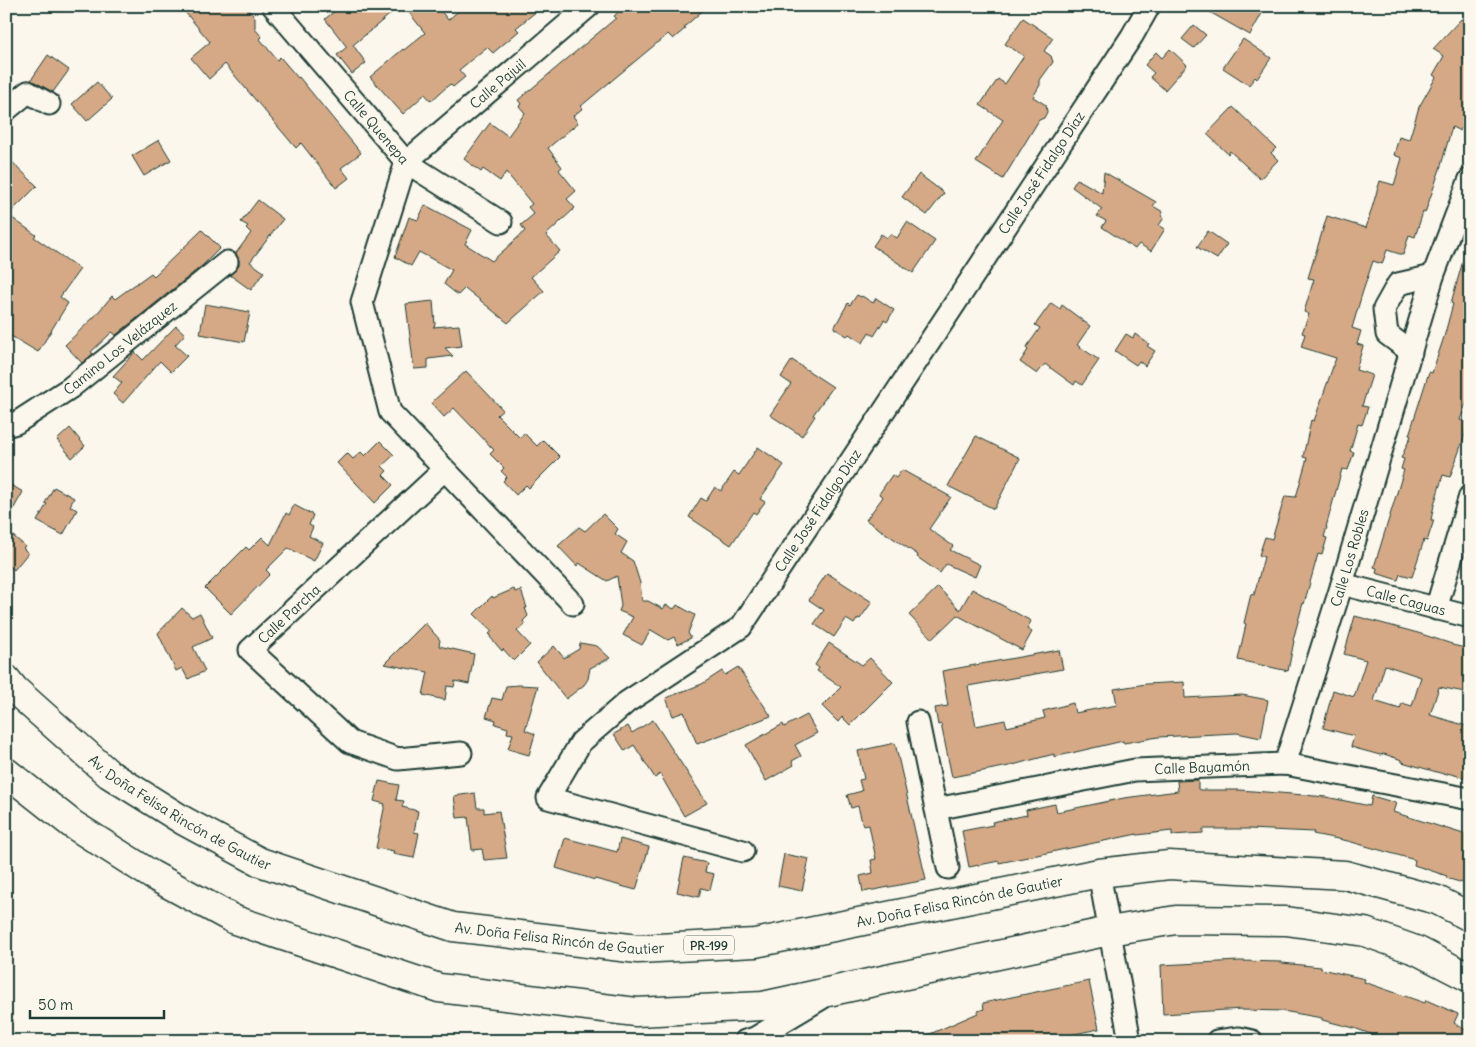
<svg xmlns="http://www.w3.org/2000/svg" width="1476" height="1047" font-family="Delius,sans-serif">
	<rect width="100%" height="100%" fill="#fbf7ec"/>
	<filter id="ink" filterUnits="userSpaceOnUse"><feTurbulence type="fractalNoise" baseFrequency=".02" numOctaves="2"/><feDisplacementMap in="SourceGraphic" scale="10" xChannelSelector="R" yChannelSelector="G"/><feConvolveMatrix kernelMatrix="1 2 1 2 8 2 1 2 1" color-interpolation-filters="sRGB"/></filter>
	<g filter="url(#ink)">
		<g fill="#d5a986" stroke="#1f3d34" fill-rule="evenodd">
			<polygon points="180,6 245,6 255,17 255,29 262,37 260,39 277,60 280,57 298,78 299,77 361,153 341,168 349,178 336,188 301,143 296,148 225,64 209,79 191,58 210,42"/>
			<polygon points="341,6 400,6 353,45 366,63 352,74 337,55 347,47 325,19"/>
			<polygon points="404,6 437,6 448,20 464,6 543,6 516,28 519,31 493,53 487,47 459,70 465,77 453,87 450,84 431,101 425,94 403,114 370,77 403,49 404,50 425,33"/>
			<polygon points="625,6 708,6 684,27 686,28 673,39 668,34 581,106 583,108 573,116 578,123 548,148 562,167 559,170 576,191 567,199 575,208 546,235 560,251 531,277 544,291 508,323 465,288 458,295 444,284 452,270 419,252 411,266 395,257 409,217 418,220 425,205 472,230 465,244 492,261 525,231 521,225 534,214 528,207 532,204 506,172 500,181 483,169 481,172 464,159 490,123 508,136 525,113 519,106 521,104 518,100 616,18 614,16"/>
			<polygon points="1199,6 1266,6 1250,35"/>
			<polygon points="1023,18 1053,38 1044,51 1051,56 1053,62 1040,80 1040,85 1033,97 1046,105 1047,112 1044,118 1039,120 1003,179 976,162 1003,120 980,105 998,79 1005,84 1024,56 1005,44"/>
			<polygon points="1461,19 1470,24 1470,49 1462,58 1470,62 1470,115 1460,131 1452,127 1440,169 1425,213 1423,212 1415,237 1409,235 1403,255 1387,250 1382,264 1373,261 1362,294 1352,328 1361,331 1357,344 1363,346 1356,370 1372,375 1362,406 1368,407 1362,425 1358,424 1350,451 1354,452 1348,470 1342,469 1326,527 1327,527 1324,537 1327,538 1322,555 1318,554 1304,604 1303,603 1293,640 1294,641 1288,671 1238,660 1246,624 1244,623 1251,594 1254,595 1264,557 1259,555 1265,537 1272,539 1285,496 1296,497 1307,458 1303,457 1311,420 1314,421 1336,358 1301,347 1305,334 1302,333 1309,314 1304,312 1314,279 1308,278 1327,216 1366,228 1380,181 1394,185 1402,158 1394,155 1399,137 1409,140 1419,107 1436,77 1433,75 1444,56 1433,49"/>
			<polygon points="1194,25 1206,35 1194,48 1182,39"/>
			<polygon points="1243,39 1271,58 1257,79 1255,77 1249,85 1223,68"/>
			<polygon points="1170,49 1187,65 1165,90 1150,77 1154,73 1145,65 1156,52 1162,58"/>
			<polygon points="48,55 69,70 53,92 31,80"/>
			<polygon points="97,82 112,99 87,121 72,104"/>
			<polygon points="1233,107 1276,148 1271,153 1278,160 1260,179 1230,151 1228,154 1207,134"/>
			<polygon points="159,140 171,160 144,176 132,156"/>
			<polygon points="6,156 37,186 8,215 36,235 34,237 80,269 60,297 68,303 38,352 6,333"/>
			<polygon points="1104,172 1156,202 1153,206 1163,212 1161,216 1164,218 1159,225 1165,229 1151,251 1139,244 1135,249 1102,227 1106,221 1097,216 1102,209 1072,187 1077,179 1102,193"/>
			<polygon points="919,174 944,193 927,215 902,197"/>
			<polygon points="258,200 283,219 250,262 264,272 251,290 230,275 239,266 239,260 236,253 251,233 246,228 248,226 241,222"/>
			<polygon points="907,222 935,241 913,273 873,246 881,234 887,238 890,234 897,238"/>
			<polygon points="202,230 220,248 203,265 116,335 112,332 91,352 93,354 82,363 65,345 94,317 112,296 115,299 151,273 154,276"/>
			<polygon points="1208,231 1227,244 1217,259 1197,247"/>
			<polygon points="1466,250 1470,251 1470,393 1460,420 1469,423 1450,477 1443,475 1434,505 1431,520 1434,520 1427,541 1424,540 1412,577 1400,574 1398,580 1376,573 1377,568 1374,567 1404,470 1401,469 1404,459 1401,458 1411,436 1409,435 1429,372 1432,373 1444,337 1453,304 1451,303"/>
			<polygon points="857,295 861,297 862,296 873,303 876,298 894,310 887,322 884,320 874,336 869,332 863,343 849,334 847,336 834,328 848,303 850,305"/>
			<polygon points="433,301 435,325 433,327 459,325 462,346 445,348 453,356 428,359 428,368 414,369 406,304"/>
			<polygon points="1051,303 1060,309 1062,305 1090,326 1077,345 1099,360 1082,385 1076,381 1074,385 1045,364 1037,374 1020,362 1028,350 1026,348 1040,328 1035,325"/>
			<polygon points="205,304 250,312 244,342 200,334"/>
			<polygon points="176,326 185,334 175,345 187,356 171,372 160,361 123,403 113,394 122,383 113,376 135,352 143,360"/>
			<polygon points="1126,334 1133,338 1135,334 1149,344 1147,346 1155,351 1145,366 1139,361 1136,365 1115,351"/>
			<polygon points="792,360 833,387 813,415 815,416 802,436 770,415 791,384 781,377"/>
			<polygon points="466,371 503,410 497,415 520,438 524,433 537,446 543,440 560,457 529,488 526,485 516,495 503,481 507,477 501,471 504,468 490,454 494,450 454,408 444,417 431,403"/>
			<polygon points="70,428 85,446 72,458 57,440"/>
			<polygon points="976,436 1020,458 994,509 948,486"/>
			<polygon points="380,441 394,455 382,466 387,471 383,475 393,485 375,503 337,463 347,453 353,459 361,452 365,456"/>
			<polygon points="758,447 784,465 760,499 765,502 756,514 753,512 731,545 689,517 701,498 706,501 715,487 721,491 734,472 739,475"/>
			<polygon points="902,470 951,497 929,529 953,546 950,550 980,565 975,577 946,564 940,573 917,557 918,555 866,520 883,497 879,494 892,475 896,478"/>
			<polygon points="6,482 23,492 6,522"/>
			<polygon points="54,487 74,498 70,506 77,510 63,535 37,521 47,504 45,503"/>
			<polygon points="294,505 313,515 309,525 313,527 309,536 323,543 314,561 288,548 266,570 270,574 231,614 205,588 246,547 249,550 262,537 270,545 286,513 289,515"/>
			<polygon points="603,514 618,529 615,534 627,542 621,553 633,561 640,583 642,601 648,601 663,609 666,605 674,609 677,605 695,615 688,633 691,638 678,644 674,637 668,640 651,630 642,645 623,635 633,617 619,611 621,606 617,576 607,581 579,563 577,566 558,546 579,527 585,531"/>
			<polygon points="6,530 25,546 23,548 28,553 14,570 6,563"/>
			<polygon points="827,573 872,602 860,619 858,618 854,624 846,619 834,637 814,624 824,610 809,600"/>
			<polygon points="938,587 960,610 972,589 1031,621 1027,629 1032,632 1022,650 957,615 932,639 909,615"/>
			<polygon points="514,589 515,592 521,590 527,608 525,608 528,616 523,621 525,624 517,631 530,645 514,661 503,649 502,651 490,637 491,635 489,634 492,631 474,614 492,596 493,598"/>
			<polygon points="182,608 192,617 200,613 212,638 193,647 205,671 188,679 182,668 176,671 158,633"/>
			<path d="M1355 616 1418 633 1452 644V645L1470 649V693L1439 687 1430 715 1470 727V779L1447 773V775L1402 762V760L1384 754 1380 755 1351 747 1354 736 1323 728 1333 690 1354 697 1366 660 1344 654ZM1385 665 1421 677 1412 706 1402 703 1400 709 1374 701Z"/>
			<polygon points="425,623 440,640 439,646 474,654 469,684 455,681 454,687 447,686 445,700 423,695 428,672 384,664"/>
			<polygon points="580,643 597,646 610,658 590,668 588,679 584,685 566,699 537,662 554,646 564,658 579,649"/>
			<polygon points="829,643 862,665 870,658 893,682 850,725 842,717 838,722 822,706 841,687 817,671 819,668 815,665"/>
			<polygon points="1059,650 1063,669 968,686 976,726 1005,720 1007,727 1045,718 1043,711 1073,703 1075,713 1117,705 1114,689 1146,684 1184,682 1185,698 1242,695 1268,700 1261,738 1237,733 1158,737 1124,743 1123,741 1054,757 1054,754 1009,766 952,777 941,724 938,725 935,708 948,706 942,671"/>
			<polygon points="738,667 771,716 697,744 684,712 673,716 666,698 702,684 722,671 725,675"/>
			<polygon points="519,685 538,686 525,730 535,734 529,755 508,749 513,734 507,733 508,728 495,724 496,720 486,717 492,698 502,700 506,686"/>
			<polygon points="807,715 817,733 795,745 801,756 792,761 794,765 766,781 746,745 783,724 784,727"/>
			<polygon points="653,720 707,803 684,816 660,774 655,778 634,745 625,751 614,734 628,726 632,733"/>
			<polygon points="895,743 926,880 863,892 860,876 873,873 871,860 876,859 869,825 863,826 858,806 851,808 847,795 862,791 859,780 864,779 858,751"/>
			<polygon points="1198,780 1198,789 1200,790 1239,790 1292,794 1326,797 1370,806 1372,796 1396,803 1393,812 1470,836 1470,885 1446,878 1447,876 1414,865 1415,860 1348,841 1313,834 1314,832 1248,829 1203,829 1203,833 1172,835 1172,831 1137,835 1137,834 999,863 999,861 969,867 962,831 993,825 992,822 1027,815 1026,810 1055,804 1057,812 1124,798 1178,791 1177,781"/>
			<polygon points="379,781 399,785 396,800 404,801 402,807 418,811 414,832 419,833 414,858 393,854 394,851 376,848 385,804 374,801"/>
			<polygon points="475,793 477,808 484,808 484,813 499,811 507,858 484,860 482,849 472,850 468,817 457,818 454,796"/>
			<polygon points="565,838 617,852 620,839 649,847 636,890 595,879 595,880 556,868"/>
			<polygon points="784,854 809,859 802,891 778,886"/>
			<polygon points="684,858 707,863 705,872 714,874 710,890 701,888 699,897 677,892"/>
			<polygon points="1239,961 1282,962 1282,963 1321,967 1321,969 1365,979 1364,982 1425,1003 1426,1000 1458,1014 1454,1023 1470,1032 1470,1041 1390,1041 1354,1028 1322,1020 1322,1018 1283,1011 1242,1010 1242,1009 1163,1014 1161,965"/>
			<polygon points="1089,981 1099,1029 1059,1037 1059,1039 1051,1041 914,1041 978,1013 978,1011 984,1009 983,1003"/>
		</g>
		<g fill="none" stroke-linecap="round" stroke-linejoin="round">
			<g stroke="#1f3d34" stroke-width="25">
				<g id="minor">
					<path id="s1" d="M273 6 406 162 501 222"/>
					<polyline points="6,110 28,92 49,104"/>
					<polyline points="1411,352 1387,334 1384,309 1398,284 1433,276"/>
					<path id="s2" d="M6 426 16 423 70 388 227 262"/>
					<polyline points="444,470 250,650 350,742 398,759 461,753"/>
					<path id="s3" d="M1342 584 1470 617"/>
					<path id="s4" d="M573 604 390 412 362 302 406 162 589 6"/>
					<polyline points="1436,609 1470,496"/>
					<polyline points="918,722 948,868"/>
					<path id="s5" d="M1285 764 1342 584 1433 276 1470 179"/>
					<path id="s6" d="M936 809 1135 770 1285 764 1470 799"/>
					<path id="s7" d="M743 851 548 798 581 742 627 702 741 627 1132 36 1149 6"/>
					<polyline points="1099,873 1130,1041"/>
					<polyline points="745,1041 755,1038 822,998"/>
					<polyline points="1217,1041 1239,1038 1252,1041"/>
				</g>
			</g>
			<g stroke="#1f3d34" stroke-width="31">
				<g id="primary">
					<path id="s8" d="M6 679 15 690 109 774 184 821 260 862 453 927 638 949 755 943 1099 873 1169 865 1345 875 1437 900 1470 917"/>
					<polyline points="6,772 72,824 152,875 235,920 439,988 636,1012 763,1006 1109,931 1176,920 1286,921 1365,932 1418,951 1470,978"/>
				</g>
			</g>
			<use href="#minor" stroke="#fbf7ec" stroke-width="21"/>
			<use href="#primary" stroke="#fbf7ec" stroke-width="28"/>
		</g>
	</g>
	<g text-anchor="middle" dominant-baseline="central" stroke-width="4" stroke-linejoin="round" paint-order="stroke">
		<rect fill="#fbf7ec" stroke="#61756b" stroke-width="1" x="684" y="935.5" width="50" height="19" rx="4"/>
		<g font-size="12" font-weight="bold" fill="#1f3d34">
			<text x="709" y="945">PR-199</text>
		</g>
		<g font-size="14" fill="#1f3d34" stroke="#fbf7ec">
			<text stroke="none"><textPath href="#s4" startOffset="646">Calle Pajuil</textPath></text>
			<text stroke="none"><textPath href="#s1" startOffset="159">Calle Quenepa</textPath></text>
			<text stroke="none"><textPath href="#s7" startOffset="1009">Calle José Fidalgo Díaz</textPath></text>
			<text stroke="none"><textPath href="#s2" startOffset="139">Camino Los Velázquez</textPath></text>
			<text stroke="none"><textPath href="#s7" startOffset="604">Calle José Fidalgo Díaz</textPath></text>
			<text stroke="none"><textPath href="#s5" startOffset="216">Calle Los Robles</textPath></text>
			<text stroke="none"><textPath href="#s3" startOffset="66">Calle Caguas</textPath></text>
			<text transform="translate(289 614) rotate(-43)">Calle Parcha</text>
			<text stroke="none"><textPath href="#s6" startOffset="270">Calle Bayamón</textPath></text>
			<text stroke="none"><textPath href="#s8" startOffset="221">Av. Doña Felisa Rincón de Gautier</textPath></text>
			<text stroke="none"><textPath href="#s8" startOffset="1031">Av. Doña Felisa Rincón de Gautier</textPath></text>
			<text stroke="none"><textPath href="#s8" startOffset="626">Av. Doña Felisa Rincón de Gautier</textPath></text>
		</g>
	</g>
	<rect width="1476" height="1047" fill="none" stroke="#fbf7ec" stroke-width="25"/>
	<rect x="12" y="12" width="1451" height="1022" fill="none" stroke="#1f3d34" stroke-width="2" filter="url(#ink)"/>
	<path d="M30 1010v8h134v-8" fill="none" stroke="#1f3d34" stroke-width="2.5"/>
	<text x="38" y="1010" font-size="15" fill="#1f3d34" stroke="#fbf7ec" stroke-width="4" paint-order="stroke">50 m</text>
</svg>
